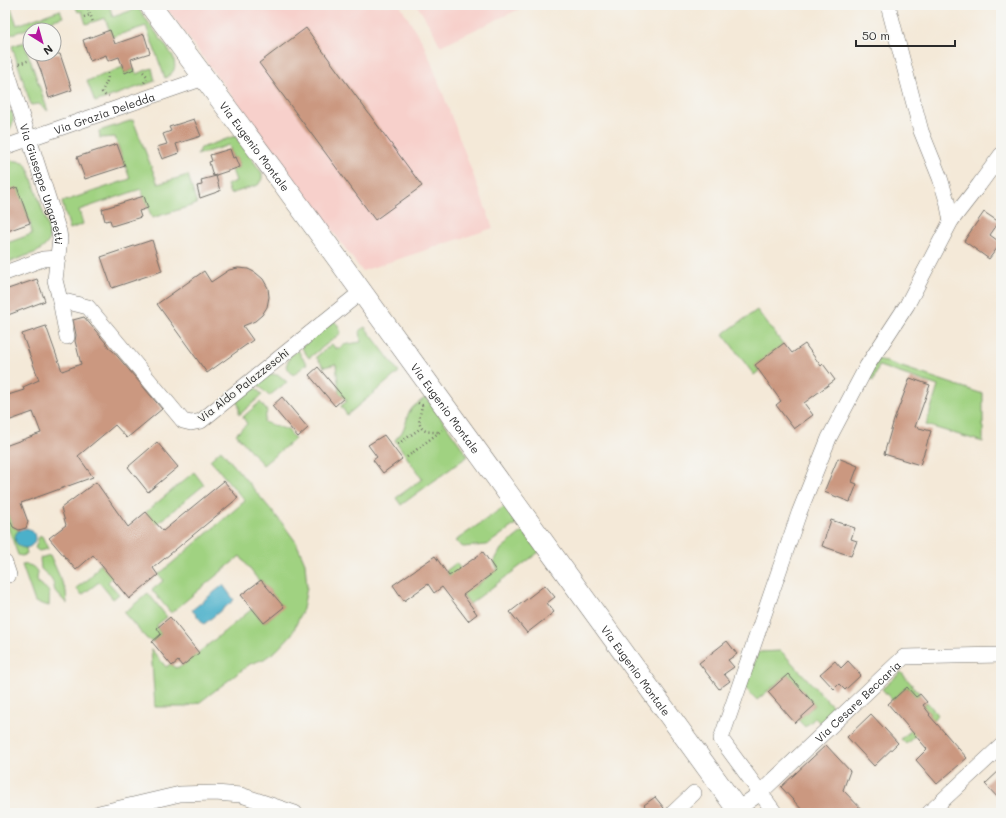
<svg xmlns="http://www.w3.org/2000/svg" width="1006" height="818" font-family="Mali,sans-serif">
	<rect width="100%" height="100%" fill="#f6f6f2"/>
	<filter id="ink" filterUnits="userSpaceOnUse"><feTurbulence type="fractalNoise" baseFrequency=".025" numOctaves="2"/><feDisplacementMap in="SourceGraphic" scale="8" xChannelSelector="R" yChannelSelector="G"/><feConvolveMatrix kernelMatrix="1 2 1 2 8 2 1 2 1" color-interpolation-filters="sRGB"/></filter>
	<filter id="wash" filterUnits="userSpaceOnUse"><feTurbulence type="fractalNoise" baseFrequency=".012" numOctaves="4" result="noise"/><feDisplacementMap in="SourceGraphic" scale="16" xChannelSelector="R" yChannelSelector="G"/><feGaussianBlur stdDeviation="0.9" result="paint"/><feColorMatrix in="noise" values="0 0 0 0 0 0 0 0 0 0 0 0 0 0 0 0 0 1.4 0 .05"/><feComposite in="paint" operator="in"/></filter>
	<g filter="url(#wash)">
		<rect width="100%" height="100%" fill="#f4e9d8"/>
		<g fill="#f7d0cb">
			<polygon points="164,5 400,5 423,43 430,59 493,228 362,271"/>
			<polygon points="417,5 528,5 440,46 434,33"/>
		</g>
		<g fill="#a0d281" stroke="#667e56">
			<polygon points="5,5 10,5 17,25 60,10 63,17 9,35 5,24"/>
			<path d="M75 5H109L113 17 138 8 173 56C176 68 176 71 165 78L146 26 112 37 105 18 86 24 82 11 78 12Z"/>
			<polygon points="24,42 48,111 39,104 31,105 12,46"/>
			<polygon points="123,67 125,73 134,69 136,74 152,68 155,81 95,102 87,81"/>
			<path d="M12 111C15 120 12 129 5 134V114Z"/>
			<polygon points="133,120 158,184 188,175 197,204 152,218 141,189 79,210 83,224 70,229 62,202 130,179 115,137 100,138 99,131"/>
			<polygon points="235,136 262,173 262,179 258,185 230,194 227,185 236,181 232,170 240,167 236,157 233,158 229,145 197,155 201,148"/>
			<polygon points="9,160 24,162 29,170 49,230 49,241 44,247 37,252 9,262 6,250 7,243 32,234 30,223 17,188 5,192 5,161"/>
			<polygon points="757,310 783,344 755,365 759,371 754,375 723,334"/>
			<polygon points="334,321 338,325 341,333 309,358 301,347"/>
			<polygon points="365,327 399,372 347,415 341,406 347,401 339,392 336,364 324,367 316,357 332,344 335,348 341,348 343,345 361,342 360,330"/>
			<polygon points="298,350 301,356 307,364 293,375 286,366 290,356"/>
			<polygon points="878,359 983,394 983,442 926,425 938,386 879,366 873,381 869,378 869,376"/>
			<polygon points="273,374 280,376 287,382 269,396 259,386 258,381 266,375"/>
			<polygon points="252,386 256,388 262,395 239,415 239,406 236,400"/>
			<polygon points="426,397 468,456 401,505 396,498 422,479 395,440 402,432 406,423 408,414 413,407"/>
			<polygon points="260,402 267,411 264,422 288,430 295,439 263,465 236,434 247,424 243,417"/>
			<polygon points="221,450 282,523 296,542 305,563 307,587 303,609 292,634 277,650 264,659 250,664 200,702 185,707 155,707 151,649 166,667 172,663 175,668 182,666 252,609 264,623 283,607 261,580 259,581 240,556 171,613 152,590 164,580 158,575 245,501 210,460"/>
			<polygon points="194,472 204,485 142,536 150,517 146,512"/>
			<polygon points="505,506 517,523 487,545 463,547 455,541"/>
			<path d="M5 507 13 527 19 530C13 539 15 545 26 547L27 554 22 556 18 555 5 519Z"/>
			<polygon points="523,531 539,552 470,604 446,571 456,563 475,587 498,569 494,562 501,549"/>
			<polygon points="42,536 48,549 39,551 35,548 39,537"/>
			<polygon points="50,555 66,591 67,604 55,591 53,582 49,576 41,569 40,558"/>
			<polygon points="100,564 112,578 108,582 119,594 113,599 99,582 82,595 76,588 90,578"/>
			<path d="M22 565C30 564 34 566 38 573L37 579 38 583C50 591 50 590 49 606L35 602Z"/>
			<polygon points="148,593 167,617 157,625 157,628 161,634 152,642 146,638 124,613"/>
			<polygon points="781,651 837,711 822,725 815,718 805,727 798,720 815,705 788,674 757,700 745,688 758,652"/>
			<polygon points="901,672 920,694 916,697 907,687 892,700 882,689"/>
			<polygon points="927,702 938,715 906,744 901,739 930,714 923,705"/>
		</g>
		<g fill="#4bb0ca" stroke="#3b6e7a">
			<circle cx="25" cy="538" r="10"/>
			<polygon points="223,585 234,600 204,624 192,610"/>
		</g>
		<g id="blocks">
			<g fill="#cb9880">
				<polygon points="306,28 422,186 375,220 259,63"/>
				<polygon points="110,30 115,44 144,34 150,53 131,59 134,69 125,73 119,57 108,61 106,55 90,61 83,40"/>
				<polygon points="34,54 60,54 72,90 49,98 41,71"/>
				<polygon points="194,119 201,136 176,144 179,153 162,159 157,147 167,144 163,134 171,131 169,127"/>
				<polygon points="117,144 125,166 85,179 77,157"/>
				<polygon points="230,149 233,158 236,157 240,167 213,176 209,162 212,161 210,155"/>
				<polygon points="216,176 220,191 200,198 197,186 202,185 201,180"/>
				<polygon points="17,187 30,223 5,232 5,192"/>
				<polygon points="144,196 148,208 139,211 141,217 112,226 110,220 105,221 102,209"/>
				<polygon points="984,212 999,222 990,235 1001,243 989,259 964,241"/>
				<polygon points="152,240 162,271 112,288 101,257"/>
				<polygon points="238,268 248,269 256,273 263,279 268,288 269,297 267,307 262,315 255,321 243,326 253,340 207,373 157,304 204,271 211,282 229,270"/>
				<polygon points="37,279 45,301 8,315 5,306 5,290"/>
				<polygon points="84,317 106,343 109,348 113,351 162,409 127,438 115,425 78,456 93,477 21,503 28,522 26,528 19,530 13,527 5,507 5,446 41,433 33,412 5,422 5,396 24,390 23,387 39,380 22,334 46,326 62,371 81,364 75,341 76,335 73,320"/>
				<polygon points="784,343 792,353 805,344 821,366 823,364 835,380 804,403 813,415 794,429 776,405 781,401 755,365"/>
				<polygon points="318,367 344,398 335,406 309,375"/>
				<polygon points="910,378 930,385 915,427 931,431 920,465 884,454 894,420"/>
				<polygon points="282,397 308,428 298,437 272,406"/>
				<polygon points="384,435 402,459 383,473 373,460 377,457 368,445"/>
				<polygon points="157,442 178,467 148,492 128,467"/>
				<polygon points="838,458 858,466 852,482 857,484 850,502 824,492"/>
				<polygon points="224,481 238,498 153,568 158,575 129,599 93,555 76,570 49,538 66,525 61,508 96,482 128,527 146,512 163,531"/>
				<polygon points="831,520 855,528 851,539 857,541 851,556 822,546"/>
				<polygon points="483,552 496,571 463,595 477,614 468,621 442,587 434,593 428,584 404,601 393,585 435,556 449,576"/>
				<polygon points="261,580 284,607 264,623 241,595"/>
				<polygon points="545,585 555,597 547,603 554,612 527,633 510,612"/>
				<polygon points="170,617 199,653 182,666 178,661 172,666 152,642 161,634 157,628"/>
				<polygon points="727,641 737,654 728,660 734,667 724,674 730,681 719,689 699,663"/>
				<polygon points="835,661 841,668 848,661 861,675 845,690 839,684 834,689 820,674"/>
				<polygon points="788,674 815,705 795,723 768,692"/>
				<polygon points="907,687 916,697 920,694 927,702 923,705 930,714 929,715 967,758 937,784 916,760 927,749 888,704"/>
				<polygon points="871,714 898,743 874,766 847,737"/>
				<polygon points="826,745 850,771 843,790 865,813 805,813 781,787"/>
				<polygon points="1001,769 1001,801 985,784"/>
				<polygon points="655,797 664,808 658,813 651,813 644,805"/>
			</g>
		</g>
	</g>
	<g filter="url(#ink)">
		<use href="#blocks" fill-opacity="0" stroke="#716e68" stroke-width="1"/>
		<g fill="none" stroke-linecap="round" stroke-linejoin="round">
			<g stroke="#716e68" stroke-width="8">
				<polyline id="service" points="150,813 153,800"/>
			</g>
			<g stroke="#716e68" stroke-width="16">
				<g id="minor">
					<polyline points="888,5 921,131 940,178 947,201 951,221"/>
					<path id="s1" d="M5 64 59 232 60 239 55 280 60 300 67 337"/>
					<path id="s2" d="M5 147 204 78"/>
					<polyline points="5,273 43,259 57,258"/>
					<polyline points="60,300 88,307 183,421 191,423 201,421 361,292"/>
					<polyline points="5,563 9,575"/>
					<path id="s3" d="M738 809 760 793 904 657 1001 655"/>
					<polyline points="99,813 180,794 215,793 241,795 295,813"/>
					<polyline points="673,813 694,793"/>
					<polyline points="775,813 721,739 799,513 829,438 867,366 907,305 951,221 979,185 1001,155"/>
					<polyline points="929,813 1001,746"/>
				</g>
			</g>
			<g stroke="#716e68" stroke-width="22">
				<g id="secondary">
					<path id="s4" d="M150 5 282 182 740 813"/>
				</g>
			</g>
			<g stroke="#716e68" stroke-width="2.5" stroke-dasharray="1 3" stroke-linecap="butt">
				<polyline points="87,5 93,22"/>
				<polyline points="84,17 90,15"/>
				<polyline points="19,64 30,60"/>
				<polyline points="143,72 147,76 146,80 143,84"/>
				<path d="M108 73C108 83 105 83 102 92L105 95 109 96"/>
				<path d="M418 403 422 405C421 413 415 427 426 431 429 432 435 432 439 432"/>
				<polyline points="398,444 421,428"/>
				<polyline points="407,457 442,430"/>
			</g>
			<use href="#service" stroke="#fff" stroke-width="7"/>
			<use href="#minor" stroke="#fff" stroke-width="15"/>
			<use href="#secondary" stroke="#fff" stroke-width="21"/>
		</g>
	</g>
	<g text-anchor="middle" dominant-baseline="central" stroke-width="3" stroke-linejoin="round" paint-order="stroke">
		<g font-size="11" fill="#2b2b2b" stroke="#f6f6f2">
			<text stroke="none"><textPath href="#s2" startOffset="105">Via Grazia Deledda</textPath></text>
			<text stroke="none"><textPath href="#s4" startOffset="176">Via Eugenio Montale</textPath></text>
			<text stroke="none"><textPath href="#s1" startOffset="126">Via Giuseppe Ungaretti</textPath></text>
			<text transform="translate(243 385) rotate(-38)">Via Aldo Palazzeschi</text>
			<text stroke="none"><textPath href="#s4" startOffset="500">Via Eugenio Montale</textPath></text>
			<text stroke="none"><textPath href="#s4" startOffset="824">Via Eugenio Montale</textPath></text>
			<text stroke="none"><textPath href="#s3" startOffset="161">Via Cesare Beccaria</textPath></text>
		</g>
	</g>
	<rect width="1006" height="818" fill="none" stroke="#f6f6f2" stroke-width="20"/>
	<g transform="translate(42 42) rotate(143)"><circle r="19" fill="#f6f6f2" stroke="#a5a5a2"/>
	<path d="M0-3L7 15L0 10L-7 15Z" fill="#b5179e"/>
	<text y="-6" font-size="11" font-weight="bold" text-anchor="middle" fill="#2b2b2b">N</text>
	</g>
	<path d="M856 40v6h99v-6" fill="none" stroke="#2b2b2b" stroke-width="2"/>
	<text x="862" y="40" font-size="12" fill="#2b2b2b" stroke="#f6f6f2" stroke-width="3" paint-order="stroke">50 m</text>
</svg>
